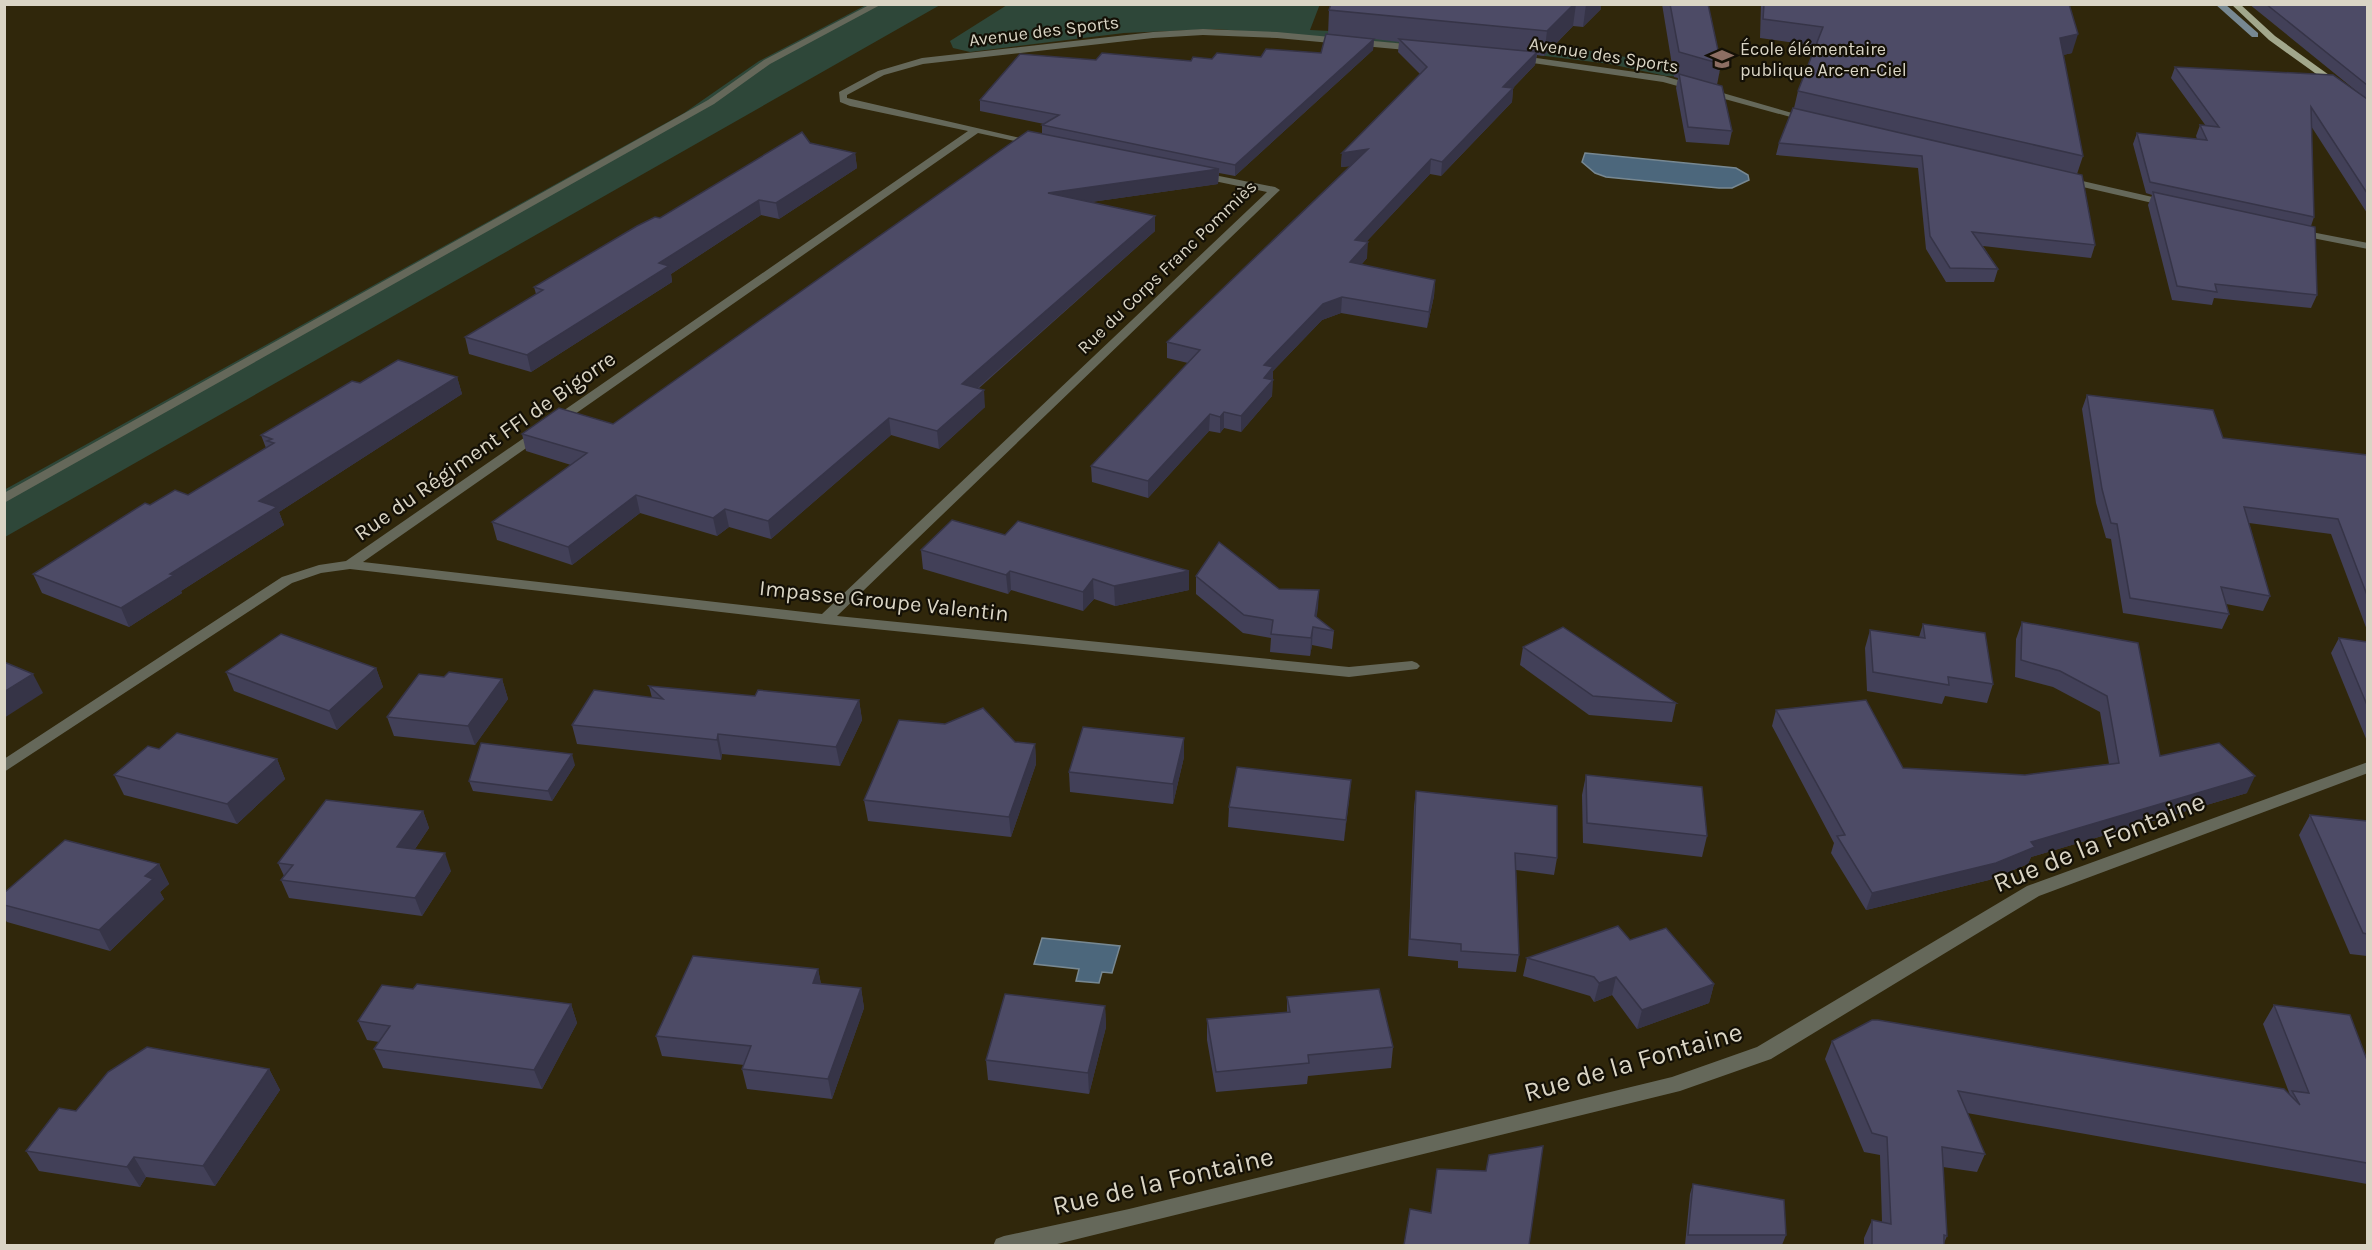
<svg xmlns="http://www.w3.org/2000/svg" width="2372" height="1250" font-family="Karla,sans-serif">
	<rect width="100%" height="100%" fill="#30270b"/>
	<g fill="#2e4739">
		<polygon points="1320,4 1310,30 1531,41 1721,73 1688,77 1666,76 1610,64 1529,54 1216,29 1124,33 970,52 953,48 950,41 1007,5"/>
		<polygon points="866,5 940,5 5,537 4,490 684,113 759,61"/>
	</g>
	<g fill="#4c677c" stroke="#778892" stroke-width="1.5">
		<polygon points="1585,153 1736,168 1748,175 1749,180 1732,188 1719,188 1606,177 1595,173 1582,162"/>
		<polygon points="1042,938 1120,946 1112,973 1102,972 1099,983 1076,981 1079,969 1034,964"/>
	</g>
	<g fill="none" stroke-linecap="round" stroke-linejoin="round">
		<polygon fill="#778892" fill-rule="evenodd" points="2215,4 2225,4 2258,33 2258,37 2252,37"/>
		<g fill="#65685a" fill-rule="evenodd">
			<polygon points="871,4 882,4 770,64 714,104 4,503 4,493 708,100 764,60"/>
			<polygon points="1203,29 1277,32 1417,45 1421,48 1417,51 1277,38 1203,35 1153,38 923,64 884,75 847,95 847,98 1042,143 1037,146 978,133 363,562 822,614 1267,192 1195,177 1194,175 1199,172 1275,187 1280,190 837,616 1349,667 1412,661 1417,663 1420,666 1417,669 1349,677 825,624 350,569 321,573 292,583 4,772 4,759 282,577 319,565 346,561 968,131 850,106 840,102 839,92 878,71 922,58 1153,32"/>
			<polygon points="1515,55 1664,76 1813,119 1805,121 1663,82 1512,60 1512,56"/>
			<polygon points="2065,177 2170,201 2175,204 2170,207 2061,182 2061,178"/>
			<polygon points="2296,229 2368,243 2368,249 2292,234 2292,230"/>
			<polygon points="2368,762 2368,773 2039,896 1771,1059 1680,1091 1049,1246 993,1246 996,1239 1004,1236 1129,1209 1672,1077 1757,1047 2027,886"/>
		</g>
		<polygon fill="#a2a78c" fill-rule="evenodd" points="2231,4 2240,4 2275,36 2368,103 2368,111 2269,40"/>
	</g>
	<g fill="#424058">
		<polygon points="1331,4 1601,4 1601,9 1583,27 1573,26 1544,56 1537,55 1535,65 1513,88 1512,102 1441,176 1430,174 1366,242 1367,258 1361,265 1435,280 1434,296 1427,328 1341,313 1322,320 1273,371 1272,396 1241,432 1224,428 1220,433 1209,431 1148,498 1092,482 1091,466 1188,363 1167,358 1167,342 1351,166 1341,167 1342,153 1420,74 1398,52 1399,42 1374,39 1373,50 1235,176 1219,173 1218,184 1091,202 1155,216 1155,231 978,389 985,407 939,449 891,435 771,539 729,527 717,536 640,513 572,565 497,540 492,522 571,465 526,451 522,434 613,424 1042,134 1042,125 1044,124 980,111 980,100 1096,60 1191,61 1321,53 1328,35 1329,10"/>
		<polygon points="1662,4 1708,4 1721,64 1717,85 1732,131 1729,145 1686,142 1676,88 1678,78 1674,77"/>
		<polygon points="1761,4 2069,4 2072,53 2063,55 2083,156 2077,174 2095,245 2091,258 1983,246 1998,269 1994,282 1946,282 1926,249 1918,168 1776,155 1779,143 1794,108 1798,91 1816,46 1760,38"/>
		<polygon points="2249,4 2367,4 2367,213 2311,126 2314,217 2311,226 2317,295 2311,308 2214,298 2212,305 2172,300 2148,205 2152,195 2146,193 2133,144 2137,133 2197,139 2196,136 2200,125 2206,126 2171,78 2175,67 2360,94"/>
		<polygon points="810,143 855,153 857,168 779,219 761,215 671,274 672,282 531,372 469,354 465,337 536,294 534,287 660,218"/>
		<polygon points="457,377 462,394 279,512 284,525 181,591 182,593 129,627 42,593 33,574 150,505 188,495 266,448 261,435 360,383"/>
		<polygon points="2087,395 2223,438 2367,455 2367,630 2331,534 2249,523 2270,596 2263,611 2226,604 2229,614 2222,629 2123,613 2111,539 2106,538 2096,503 2082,409"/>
		<polygon points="921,550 1189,590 1115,606 1094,599 1083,611 1011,590 1008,594 923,569"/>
		<polygon points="1196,576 1279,589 1319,590 1316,617 1334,631 1332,649 1312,645 1310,656 1270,652 1271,638 1243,633 1196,594"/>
		<polygon points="2022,622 2138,643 2160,756 2247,793 2031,857 2028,864 1989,880 1866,910 1831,853 1834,843 1772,726 1776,710 1903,768 2025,775 2109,764 2100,712 2053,687 2015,677 2016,639"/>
		<polygon points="1923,624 1993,684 1987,703 1945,696 1942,704 1867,691 1865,648 1870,630 1919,637"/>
		<polygon points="2339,638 2367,642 2367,741 2331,653"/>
		<polygon points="1523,647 1676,703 1672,722 1589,715 1520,665"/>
		<polygon points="376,668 383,687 337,730 234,691 226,672"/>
		<polygon points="444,677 502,679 508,699 475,745 394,736 387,717"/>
		<polygon points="649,686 755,696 859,700 862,720 840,766 722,754 721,760 577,744 572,725 652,698"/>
		<polygon points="1184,738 1184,757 1173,804 1070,792 1069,772"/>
		<polygon points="1015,742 1035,744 1036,764 1011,837 868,821 864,800"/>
		<polygon points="159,749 277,759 285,779 237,824 124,795 114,775"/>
		<polygon points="575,765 552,801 473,791 469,781"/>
		<polygon points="1586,775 1707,836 1702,857 1583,843 1582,795"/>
		<polygon points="1351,780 1344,841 1228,827 1229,807"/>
		<polygon points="1416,791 1557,858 1554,875 1516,870 1519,955 1516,972 1458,968 1458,961 1408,956 1414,807"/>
		<polygon points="423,811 429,828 415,849 451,871 422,916 289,898 281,880 284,876 278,863"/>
		<polygon points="2310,815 2367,821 2367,956 2350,954 2299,835"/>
		<polygon points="159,864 169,884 160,892 164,899 110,951 7,922 4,918 4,893"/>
		<polygon points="1630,940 1714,984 1709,1003 1637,1029 1612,995 1594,1002 1590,996 1523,976 1527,958"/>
		<polygon points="818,969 821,984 861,988 864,1008 832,1099 747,1089 742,1069 744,1065 662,1056 656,1036"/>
		<polygon points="413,989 571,1004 577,1023 542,1089 383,1068 374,1049 379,1042 367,1040 358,1021"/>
		<polygon points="1287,997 1393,1047 1391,1068 1308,1076 1307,1084 1216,1092 1207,1040 1207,1019 1287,1012"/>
		<polygon points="2274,1005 2367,1060 2367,1184 1967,1113 1985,1154 1977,1172 1943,1167 1947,1236 1944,1243 1944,1245 1864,1245 1864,1238 1872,1220 1882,1222 1880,1155 1864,1152 1825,1059 1832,1041 2290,1095 2263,1024"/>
		<polygon points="1105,1006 1106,1027 1089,1094 988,1080 986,1060"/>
		<polygon points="269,1069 280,1090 215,1186 146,1177 140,1187 39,1171 26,1151"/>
		<polygon points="1693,1184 1786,1235 1782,1245 1685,1245 1690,1194"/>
	</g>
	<g fill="#363447">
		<polygon points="1574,4 1576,4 1573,26 1544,56 1547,31"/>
		<polygon points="1586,4 1601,4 1601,9 1583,27"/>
		<polygon points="2078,34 2072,53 2054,57 2060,38"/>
		<polygon points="1374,39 1373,50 1235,176 1235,165"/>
		<polygon points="1537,52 1535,65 1501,100 1503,87"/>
		<polygon points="1513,88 1512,102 1441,176 1442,162"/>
		<polygon points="1368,149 1367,164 1341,167 1342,153"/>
		<polygon points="855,153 857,168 779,219 776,203"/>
		<polygon points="1431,159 1430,174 1354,255 1355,240"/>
		<polygon points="1219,169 1218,184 1049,208 1048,193"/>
		<polygon points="759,200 761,215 671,274 672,282 531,372 527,355 659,263"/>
		<polygon points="1155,216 1155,231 963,401 962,384"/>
		<polygon points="1368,242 1367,258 1350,278 1350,262"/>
		<polygon points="1435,280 1434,296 1427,328 1429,312"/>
		<polygon points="1342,297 1341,313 1322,320 1273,371 1272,396 1241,432 1241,416 1264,365 1323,304"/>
		<polygon points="457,377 462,394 279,512 284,525 181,591 182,593 129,627 121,608 170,574 259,501"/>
		<polygon points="984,390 985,407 939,449 937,431"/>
		<polygon points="1224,412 1224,428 1220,433 1220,417"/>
		<polygon points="1210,414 1209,431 1148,498 1148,481"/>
		<polygon points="889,418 891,435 771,539 768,521"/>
		<polygon points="636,495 640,513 572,565 568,547"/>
		<polygon points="725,509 729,527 717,536 713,518"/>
		<polygon points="1010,571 1011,590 1008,594 1006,575"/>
		<polygon points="1189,571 1189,590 1115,606 1114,586"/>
		<polygon points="1093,579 1094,599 1083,611 1083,592"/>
		<polygon points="1319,590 1318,608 1315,628 1315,616"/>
		<polygon points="1313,627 1312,645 1310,656 1311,638"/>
		<polygon points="376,668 383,687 337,730 329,711"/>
		<polygon points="33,674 43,693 4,718 4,692"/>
		<polygon points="502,679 508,699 475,745 468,726"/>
		<polygon points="859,700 862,720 840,766 836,747"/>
		<polygon points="718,734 722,754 721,760 717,740"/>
		<polygon points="1184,738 1184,757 1173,804 1173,784"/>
		<polygon points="1035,744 1036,764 1011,837 1009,817"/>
		<polygon points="572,754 575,765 552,801 548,791"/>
		<polygon points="277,759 285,779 237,824 227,804"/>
		<polygon points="2255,776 2247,793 2031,857 2028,864 1989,880 1866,910 1872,893 2031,842"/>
		<polygon points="1351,780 1349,800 1344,841 1346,820"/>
		<polygon points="423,811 429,828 404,865 397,847"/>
		<polygon points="445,853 451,871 422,916 415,898"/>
		<polygon points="159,864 169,884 160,892 164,899 110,951 99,930 145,876"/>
		<polygon points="818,969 822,989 813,983"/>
		<polygon points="1616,977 1612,995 1594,1002 1599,983"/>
		<polygon points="1714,984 1709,1003 1637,1029 1642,1010"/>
		<polygon points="861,988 864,1008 832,1099 828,1079"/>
		<polygon points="571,1004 577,1023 542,1089 534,1070"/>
		<polygon points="1105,1006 1106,1027 1089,1094 1088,1073"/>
		<polygon points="269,1069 280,1090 215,1186 203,1166"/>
		<polygon points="134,1157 146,1177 140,1187 127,1167"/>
	</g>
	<g fill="#4d4b66" stroke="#363447" stroke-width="1.5">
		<polygon points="1331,4 1574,4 1547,31 1329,10"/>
		<polygon points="1670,4 1708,4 1721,64 1679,52"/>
		<polygon points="1764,4 2069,4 2078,34 2060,38 2083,156 1798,91 1823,27 1763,19"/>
		<polygon points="2266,4 2367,4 2367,85"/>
		<polygon points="1326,34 1374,39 1235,165 1042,125 1059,115 980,100 1020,54 1096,60 1102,53 1191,61 1193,57 1212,59 1217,53 1261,57 1266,49 1321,53"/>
		<polygon points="1399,39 1537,52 1503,87 1513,88 1442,162 1431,159 1355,240 1368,242 1350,262 1435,280 1429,312 1342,297 1323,304 1264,365 1273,367 1264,378 1273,380 1241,416 1224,412 1220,417 1210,414 1148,481 1091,466 1200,350 1167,342 1368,149 1342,153 1427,67"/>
		<polygon points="2175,67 2333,75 2367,99 2367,193 2311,107 2314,217 2150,182 2137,133 2207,140 2200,125 2219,127"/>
		<polygon points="1679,74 1722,86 1732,131 1688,127"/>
		<polygon points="1793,108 2082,175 2095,245 1972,232 1998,269 1950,268 1930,236 1922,156 1779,143"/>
		<polygon points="1028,131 1219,169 1048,193 1155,216 962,384 984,390 937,431 889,418 768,521 725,509 713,518 636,495 568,547 492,522 587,453 522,434 559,408 613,424"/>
		<polygon points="802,132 810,143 855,153 776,203 759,200 659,263 669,266 527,355 465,337 543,290 534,287 637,226 655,217 660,218"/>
		<polygon points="2153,192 2315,227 2317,295 2215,284 2217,292 2177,286"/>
		<polygon points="398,360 457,377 259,501 277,507 170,574 174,575 121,608 33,574 145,503 150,505 175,490 188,495 274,443 267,441 272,439 261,435 352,381 360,383"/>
		<polygon points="2087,395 2213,410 2223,438 2367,455 2367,595 2338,519 2244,507 2270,596 2221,587 2229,614 2130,598 2117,524 2111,523 2102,489"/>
		<polygon points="952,520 1005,535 1018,521 1189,571 1114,586 1093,579 1083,592 1010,571 1006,575 921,550"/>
		<polygon points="1219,542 1279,589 1319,590 1315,616 1334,631 1313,627 1311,638 1271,634 1273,620 1244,615 1196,576"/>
		<polygon points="2022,622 2138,643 2160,756 2219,743 2255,776 2031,842 2035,847 1996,863 1872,893 1837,836 1845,835 1776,710 1866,700 1903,768 2025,775 2119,763 2107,696 2060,671 2021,660"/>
		<polygon points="1923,624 1985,633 1993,684 1948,677 1949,685 1873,672 1870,630 1925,638"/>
		<polygon points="1563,627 1676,703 1593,696 1523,647"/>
		<polygon points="281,634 376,668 329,711 226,672"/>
		<polygon points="2339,638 2367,642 2367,705"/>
		<polygon points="4,662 33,674 4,692"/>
		<polygon points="449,672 502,679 468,726 387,717 419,674 444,677"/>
		<polygon points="649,686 755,696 758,690 859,700 836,747 718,734 717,740 572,725 594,690 663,699"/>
		<polygon points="983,708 1015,742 1035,744 1009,817 864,800 899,720 945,724"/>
		<polygon points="1083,727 1184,738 1173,784 1069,772"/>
		<polygon points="177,733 277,759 227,804 114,775 148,746 159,749"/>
		<polygon points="481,743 572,754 548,791 469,781"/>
		<polygon points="1237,767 1351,780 1346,820 1229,807"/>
		<polygon points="1586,775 1702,787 1707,836 1587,823"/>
		<polygon points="1416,791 1557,806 1557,858 1515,853 1519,955 1461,951 1461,944 1410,939"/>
		<polygon points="326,800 423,811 397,847 445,853 415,898 281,880 293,865 278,863"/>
		<polygon points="2310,815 2367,821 2367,934 2363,933"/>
		<polygon points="65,840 159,864 145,876 153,879 99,930 4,905 4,893"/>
		<polygon points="1618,926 1630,940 1666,928 1714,984 1642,1010 1616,977 1599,983 1594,977 1527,958"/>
		<polygon points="693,956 818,969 813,983 861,988 828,1079 742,1069 751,1046 656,1036"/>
		<polygon points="417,984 571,1004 534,1070 374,1049 390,1026 358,1021 382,985 413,989"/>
		<polygon points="1379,989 1393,1047 1308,1055 1309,1063 1216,1072 1207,1019 1290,1012 1287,997"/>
		<polygon points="1005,994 1105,1006 1088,1073 986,1060"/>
		<polygon points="2274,1005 2350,1015 2367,1060 2367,1163 1958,1091 1985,1154 1942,1147 1947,1236 1944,1235 1944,1245 1872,1245 1872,1220 1891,1224 1887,1137 1872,1133 1832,1041 1872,1020 1878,1020 2284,1089 2300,1105 2292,1091 2309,1093"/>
		<polygon points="147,1047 269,1069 203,1166 134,1157 127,1167 26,1151 59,1108 76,1111 108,1072"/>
		<polygon points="1543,1146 1529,1245 1404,1245 1410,1209 1431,1213 1437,1169 1486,1171 1489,1155"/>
		<polygon points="1693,1184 1784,1200 1786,1235 1688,1235"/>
	</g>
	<defs>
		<g id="school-bare" transform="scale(1.8)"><path d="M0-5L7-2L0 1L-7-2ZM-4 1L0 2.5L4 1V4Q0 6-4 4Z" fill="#8d6e63" stroke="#141006" stroke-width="2.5" paint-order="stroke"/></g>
	</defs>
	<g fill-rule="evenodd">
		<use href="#school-bare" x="1722" y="59"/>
	</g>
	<g text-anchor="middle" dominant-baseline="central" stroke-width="4.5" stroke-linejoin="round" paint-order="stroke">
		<g font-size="18" fill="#dad5c5" stroke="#141006">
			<text transform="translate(1044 31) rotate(-7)">Avenue des Sports</text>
			<text transform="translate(1604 55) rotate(9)">Avenue des Sports</text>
			<text transform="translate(1167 267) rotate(-44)">Rue du Corps Franc Pommiès</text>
		</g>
		<g font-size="18" fill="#dad5c5" stroke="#141006" text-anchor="start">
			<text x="1740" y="49">École élémentaire<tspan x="1740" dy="21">publique Arc-en-Ciel</tspan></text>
		</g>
		<g font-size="22" fill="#dad5c5" stroke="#141006">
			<text transform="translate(485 446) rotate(-35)">Rue du Régiment FFI de Bigorre</text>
			<text transform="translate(884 601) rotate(6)">Impasse Groupe Valentin</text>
		</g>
		<g font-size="27" fill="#dad5c5" stroke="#141006">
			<text transform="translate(2099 842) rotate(-22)">Rue de la Fontaine</text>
			<text transform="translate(1633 1062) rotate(-16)">Rue de la Fontaine</text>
			<text transform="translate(1163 1181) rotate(-13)">Rue de la Fontaine</text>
		</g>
	</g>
	<rect width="2372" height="1250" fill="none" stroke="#dad5c5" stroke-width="12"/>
</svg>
